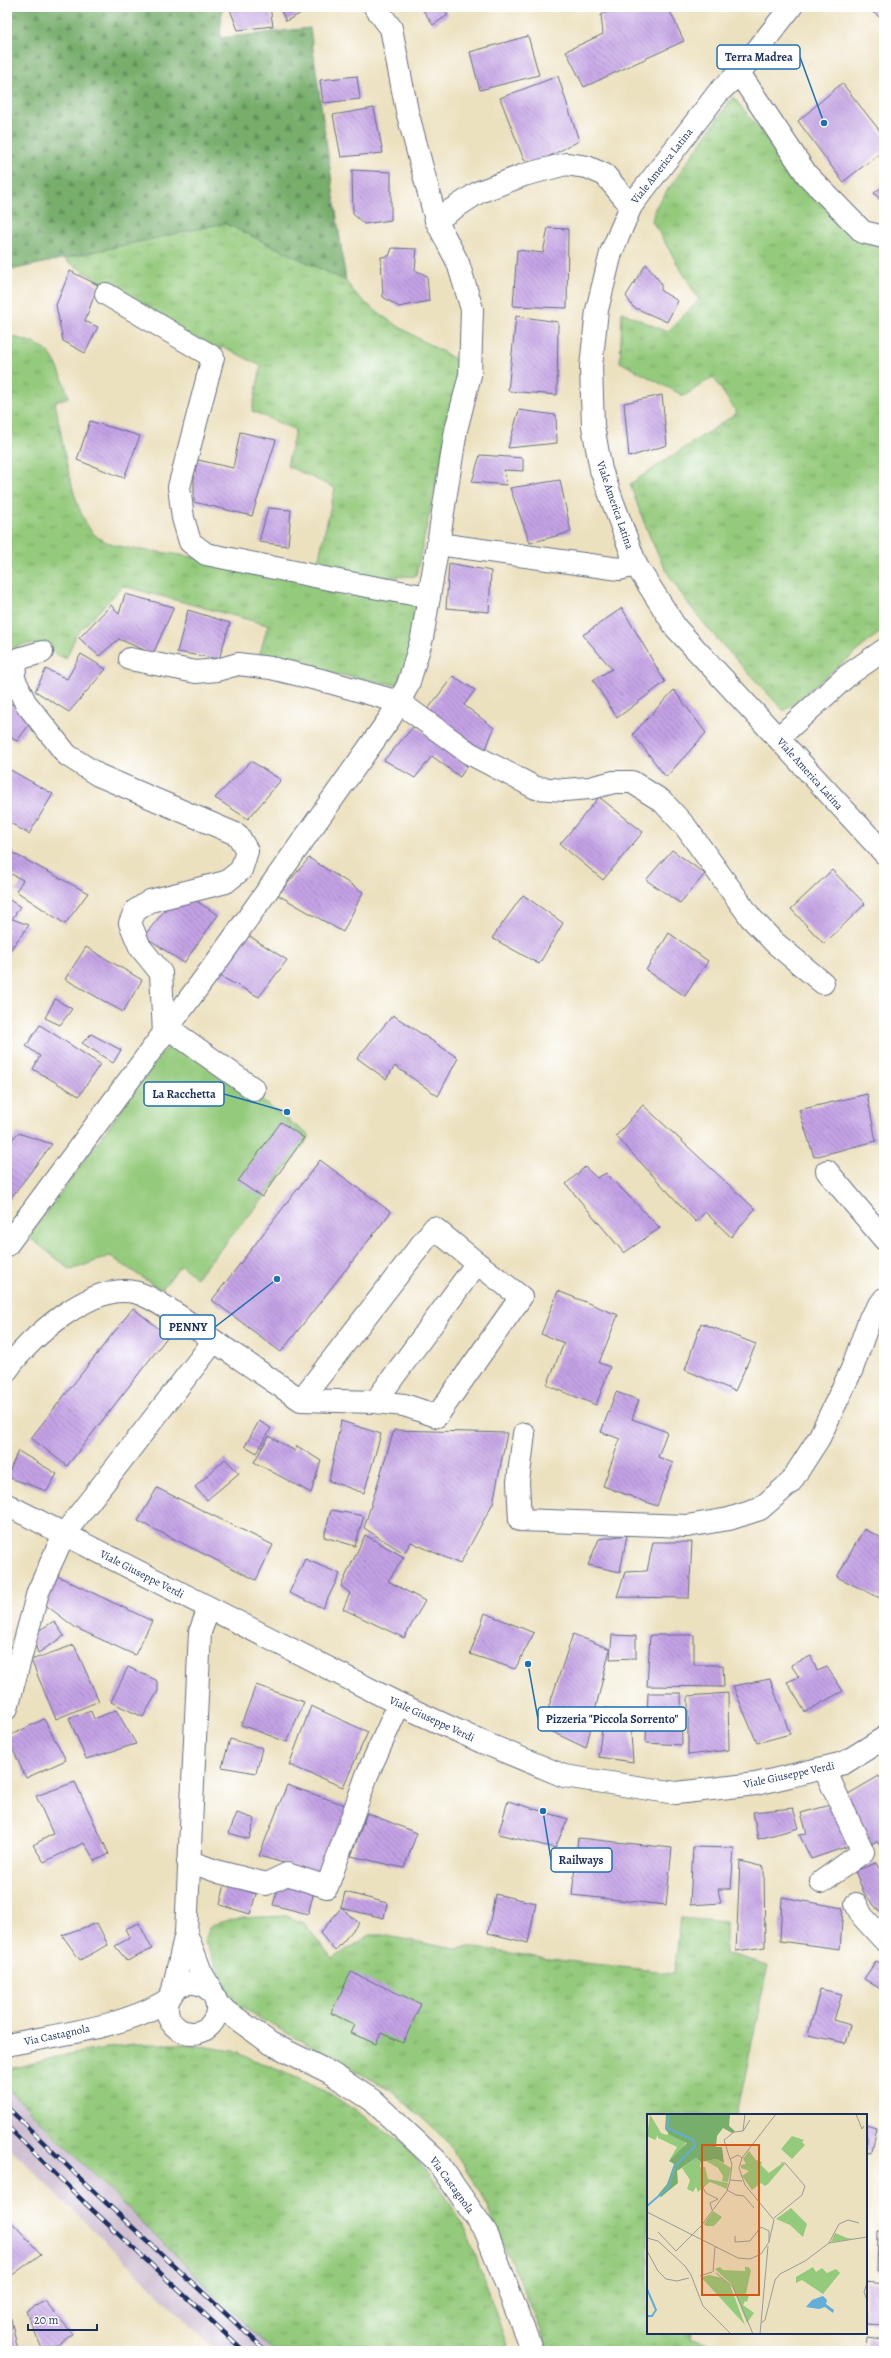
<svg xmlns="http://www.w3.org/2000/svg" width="891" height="2358" font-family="Alegreya,serif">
	<defs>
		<pattern id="grass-tufts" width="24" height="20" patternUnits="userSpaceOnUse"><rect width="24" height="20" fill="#94ca7c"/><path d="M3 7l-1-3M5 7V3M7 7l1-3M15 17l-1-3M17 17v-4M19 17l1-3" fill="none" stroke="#78a469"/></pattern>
		<pattern id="forest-firs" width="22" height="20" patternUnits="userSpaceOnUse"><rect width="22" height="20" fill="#77ae6c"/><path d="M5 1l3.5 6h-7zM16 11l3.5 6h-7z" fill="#618e5c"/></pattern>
		<pattern id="building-back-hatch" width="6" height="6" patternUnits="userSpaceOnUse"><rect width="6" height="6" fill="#c4a2e5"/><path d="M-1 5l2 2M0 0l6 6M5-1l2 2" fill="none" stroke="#9e84bd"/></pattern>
	</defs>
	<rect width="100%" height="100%" fill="#fff"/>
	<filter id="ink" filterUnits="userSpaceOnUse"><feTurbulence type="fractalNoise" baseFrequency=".025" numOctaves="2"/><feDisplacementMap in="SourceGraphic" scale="8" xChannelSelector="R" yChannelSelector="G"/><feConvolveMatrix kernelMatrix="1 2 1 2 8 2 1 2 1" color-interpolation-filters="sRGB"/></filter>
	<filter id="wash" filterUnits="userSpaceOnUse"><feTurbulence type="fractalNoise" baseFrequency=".012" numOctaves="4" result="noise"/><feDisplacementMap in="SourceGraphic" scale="16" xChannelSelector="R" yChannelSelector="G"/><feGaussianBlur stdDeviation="0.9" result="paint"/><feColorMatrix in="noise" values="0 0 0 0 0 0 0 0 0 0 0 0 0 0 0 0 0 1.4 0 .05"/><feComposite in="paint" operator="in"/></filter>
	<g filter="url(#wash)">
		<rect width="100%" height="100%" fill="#ece1bf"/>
		<polygon fill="#cebed0" points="7,2088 79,2160 272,2351 216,2351 7,2145"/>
		<g fill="url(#grass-tufts)" stroke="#587c6d">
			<path d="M733 97 848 235 884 248V629L784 711C749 673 710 635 680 592 657 560 643 521 630 484L737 413 713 377 684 396 620 362 622 312 667 332 699 300 652 221 655 208Z"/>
			<path d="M224 223 346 281C364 312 430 344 462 363L416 576 354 579 316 570 335 488 287 466 295 430 252 411 261 366 222 346 219 355 62 258Z"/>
			<path d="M8 336C55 345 54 357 69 397L55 402C62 435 71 511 94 534 109 549 146 550 166 553 251 564 335 587 419 605L408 661 397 685 258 660 268 625 123 586 76 635 66 659C43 648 30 635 7 653Z"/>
			<path d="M286 1916 304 1923 332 1959 370 1935H383L454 1949 470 1947 549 1959 674 1973 681 1918 726 1922V1953L768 1965 737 2115H648V2333H691L690 2338 728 2351H547L541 2330 481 2193 445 2139 391 2090 239 2007 230 1995 204 1940 209 1927C231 1915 262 1918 286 1916Z"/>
			<polygon points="133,2044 188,2044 233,2051 323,2089 401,2141 442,2190 468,2234 509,2351 272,2351 7,2088 7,2070 68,2054"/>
		</g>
		<polygon fill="url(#forest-firs)" stroke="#496e65" points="7,7 222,7 220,38 310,28 346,281 224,223 7,271"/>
		<polygon fill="#94ca7c" stroke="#587c6d" points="174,1037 310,1136 263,1199 196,1278 181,1265 161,1290 110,1256 71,1270 29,1237"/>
		<g id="blocks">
			<g fill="url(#building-back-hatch)">
				<polygon points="229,7 270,7 273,26 238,30"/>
				<polygon points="279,7 313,7 286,21"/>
				<polygon points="421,7 443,7 448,15 433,25"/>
				<polygon points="617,7 668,7 684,41 584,87 566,51 603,34 601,15"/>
				<polygon points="865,7 884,7 884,20"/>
				<polygon points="528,36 539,75 480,90 470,52"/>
				<polygon points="357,76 360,99 323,103 320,80"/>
				<polygon points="558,76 579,141 536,163 524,160 500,98"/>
				<polygon points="842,83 884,136 884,150 843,182 798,121"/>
				<polygon points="374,108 383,153 341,157 333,115"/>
				<polygon points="352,170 391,172 391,220 364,224 353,214"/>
				<polygon points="884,185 884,204 874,193"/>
				<polygon points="548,228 568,229 567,308 513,306 517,250 543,253"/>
				<polygon points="392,248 417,249 415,270 427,276 429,301 399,307 383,297 381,257 389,256"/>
				<polygon points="646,264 661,283 661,291 678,301 667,322 633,307 626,296"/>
				<polygon points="70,271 98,285 85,321 98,327 85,353 63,341 56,305"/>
				<polygon points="516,316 558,322 557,395 508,391"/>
				<polygon points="662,395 667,445 629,457 624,403"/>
				<polygon points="519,410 556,415 557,443 508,448"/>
				<polygon points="90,421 140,436 124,478 77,460"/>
				<polygon points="240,432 276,440 252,516 194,502 194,459 233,468"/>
				<polygon points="480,455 523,458 523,471 504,470 507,485 472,482"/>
				<polygon points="560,480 571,532 530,543 510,488"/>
				<polygon points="268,508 291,510 288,546 259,542"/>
				<polygon points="449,563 491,571 489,612 446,608"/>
				<polygon points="125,594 174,607 153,654 119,639 99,656 79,638 111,605 119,614"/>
				<polygon points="622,608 665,682 617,718 593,680 612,669 583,635"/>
				<polygon points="188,610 230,623 219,659 177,652"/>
				<polygon points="81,654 106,669 69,712 35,691 46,669 67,679"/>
				<polygon points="453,676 475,690 464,705 494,728 484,754 425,713"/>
				<polygon points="674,690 706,733 666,777 633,734"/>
				<polygon points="7,700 32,721 17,741 7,736"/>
				<polygon points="415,725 467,766 460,777 432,756 415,778 384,760"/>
				<polygon points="251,761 281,780 248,819 215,798"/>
				<polygon points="7,768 53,794 29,834 7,821"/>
				<polygon points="599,797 643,832 603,880 560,844"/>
				<polygon points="7,850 88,893 65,924 16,891 23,880 7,872"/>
				<polygon points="672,850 705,874 680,903 646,880"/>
				<polygon points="309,858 363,892 343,932 278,895"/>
				<polygon points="832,870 865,904 824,944 791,909"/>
				<polygon points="523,895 563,923 539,964 492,938"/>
				<polygon points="7,898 20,907 12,919 29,925 7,954"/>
				<polygon points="193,899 218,915 184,963 144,936 170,904"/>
				<polygon points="669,933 708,961 685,996 646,970"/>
				<polygon points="246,934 287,960 259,997 216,974"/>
				<polygon points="86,947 142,980 123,1012 65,979"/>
				<polygon points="55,999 72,1009 60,1025 45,1018"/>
				<polygon points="393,1015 458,1058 438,1096 395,1066 386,1079 357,1058"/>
				<polygon points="40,1025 100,1064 79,1096 33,1069 40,1056 26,1046"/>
				<polygon points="91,1034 121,1050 113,1063 82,1043"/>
				<polygon points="867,1094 876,1141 814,1157 799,1110"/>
				<polygon points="643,1105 755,1209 731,1237 705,1212 696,1222 616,1136"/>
				<polygon points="281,1122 304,1138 262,1197 238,1181"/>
				<polygon points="18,1133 52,1144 7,1203 7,1145"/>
				<polygon points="320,1160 391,1212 281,1352 212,1300"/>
				<polygon points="585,1167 597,1178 606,1173 660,1228 624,1253 566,1184"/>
				<polygon points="558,1291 618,1315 599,1363 610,1367 596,1405 547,1385 564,1343 541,1334"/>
				<polygon points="133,1308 168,1336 67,1466 31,1438"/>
				<polygon points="701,1323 756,1344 735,1391 685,1370"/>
				<polygon points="616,1392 639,1400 632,1419 667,1432 658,1457 673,1463 657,1506 603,1486 620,1439 601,1432"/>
				<polygon points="259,1421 271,1428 257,1453 245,1446"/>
				<polygon points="341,1421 381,1434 364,1493 329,1481"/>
				<polygon points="394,1430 507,1433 493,1503 460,1564 411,1542 404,1553 364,1528"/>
				<polygon points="269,1436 295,1451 297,1446 321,1461 311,1493 254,1462"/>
				<polygon points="18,1451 57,1474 47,1491 7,1477"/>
				<polygon points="225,1459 239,1473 207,1500 195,1487"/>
				<polygon points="157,1488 273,1545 256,1580 138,1521"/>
				<polygon points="331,1510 364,1516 355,1546 324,1537"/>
				<polygon points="864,1529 884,1539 884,1600 837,1577"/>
				<polygon points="365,1535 404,1557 388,1581 425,1601 404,1638 343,1609 350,1593 341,1586"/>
				<polygon points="627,1535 620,1572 588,1565 599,1539"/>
				<polygon points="653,1542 692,1542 689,1598 617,1597 625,1572 647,1571"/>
				<polygon points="305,1559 340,1574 323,1608 289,1593"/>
				<polygon points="53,1574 152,1621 135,1655 76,1628 43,1603"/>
				<polygon points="485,1613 534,1633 515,1669 470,1654"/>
				<polygon points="54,1621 64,1636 38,1653 32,1635"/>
				<polygon points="573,1634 610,1649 586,1748 542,1727"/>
				<polygon points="612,1635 636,1636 636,1658 610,1659"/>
				<polygon points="650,1635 694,1635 694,1665 723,1665 724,1687 647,1686"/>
				<polygon points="74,1645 99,1701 56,1719 31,1660"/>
				<polygon points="811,1656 817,1671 827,1667 843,1691 805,1712 787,1682 799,1677 791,1665"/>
				<polygon points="128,1667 156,1680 158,1685 158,1691 143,1717 111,1702"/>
				<polygon points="770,1679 790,1734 757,1743 733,1686"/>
				<polygon points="256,1685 304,1702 287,1742 241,1725"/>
				<polygon points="648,1693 681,1693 682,1745 646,1743"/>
				<polygon points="728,1693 729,1750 688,1755 688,1696"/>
				<polygon points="311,1706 368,1732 343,1787 289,1765"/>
				<polygon points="605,1708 637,1714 631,1734 633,1762 598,1757"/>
				<polygon points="116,1710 136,1744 86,1759 69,1718 91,1711 94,1719"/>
				<polygon points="44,1719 66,1760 26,1778 7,1737"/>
				<polygon points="230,1739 262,1748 256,1773 222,1767"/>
				<polygon points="879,1776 884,1786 884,1852 877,1841 871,1844 843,1797"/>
				<polygon points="75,1782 109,1854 95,1861 84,1843 44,1862 33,1845 53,1834 36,1796"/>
				<polygon points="287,1785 348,1806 323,1874 259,1856"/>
				<polygon points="508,1801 568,1819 555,1848 498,1834"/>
				<polygon points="834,1804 849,1846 811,1859 799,1834 807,1833 801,1813"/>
				<polygon points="793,1808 799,1828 758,1839 753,1812"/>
				<polygon points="237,1813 255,1819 249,1839 229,1833"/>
				<polygon points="367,1813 417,1833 404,1868 351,1856"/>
				<polygon points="578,1838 672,1848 666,1905 572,1895"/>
				<polygon points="693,1847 734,1848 731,1889 718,1889 721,1903 690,1905"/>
				<polygon points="740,1861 764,1867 765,1947 736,1951"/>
				<polygon points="876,1863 884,1878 883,1916 864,1893 855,1871"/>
				<polygon points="280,1882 314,1892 308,1914 273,1905"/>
				<polygon points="225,1884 256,1894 250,1914 220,1905"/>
				<polygon points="345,1892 387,1903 384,1918 341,1908"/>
				<polygon points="495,1894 536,1903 528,1943 488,1933"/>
				<polygon points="782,1897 843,1908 840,1949 780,1941"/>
				<polygon points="341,1908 359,1923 335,1951 320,1933"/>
				<polygon points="97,1923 108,1945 80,1960 62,1935"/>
				<polygon points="139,1923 152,1949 127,1961 115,1946 130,1938 125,1929"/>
				<polygon points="876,1961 884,1965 884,1991 864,1979"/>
				<polygon points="351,1972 421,2004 403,2043 381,2033 376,2044 351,2033 355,2025 331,2013"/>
				<polygon points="820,1989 842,1994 834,2020 850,2025 845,2043 808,2035"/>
				<polygon points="866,2124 876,2127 871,2152 866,2151"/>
				<polygon points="7,2217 41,2254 7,2279"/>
				<polygon points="878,2232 884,2232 884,2272 877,2272"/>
				<polygon points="866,2282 884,2284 884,2325 866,2324"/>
				<polygon points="45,2301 73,2334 49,2351 43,2351 26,2311"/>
				<polygon points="7,2314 10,2314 18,2351 7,2351"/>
				<polygon points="867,2338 884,2340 884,2351 866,2351"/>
			</g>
		</g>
	</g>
	<g filter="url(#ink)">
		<use href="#blocks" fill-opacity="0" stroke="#646d80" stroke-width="1"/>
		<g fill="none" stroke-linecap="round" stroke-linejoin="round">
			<g stroke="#646d80" stroke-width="24">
				<g id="minor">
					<polyline points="375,7 391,28 407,111 436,220"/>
					<polyline points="739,73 807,175 863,232 884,237"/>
					<polyline points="106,294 213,357 179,487 183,518 190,542 206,554 339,581 429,597"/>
					<polyline points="438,544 456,430 470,375 472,309 458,263 436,220 479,192 524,175 566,164 587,167 605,175 631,206"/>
					<polyline points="42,652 18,659 13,676 25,702 67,755 98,775 238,835 247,851 241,870 226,882 150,901 135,911 130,923 140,947 161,973 164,1034"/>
					<polyline points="130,659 196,672 217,670 238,664 271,668 329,682 399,702 469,753 536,788 564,790 590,788 614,782 632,782 662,801 685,826 751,918 775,943 823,983"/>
					<polyline points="778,738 848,675 884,650"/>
					<polyline points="168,1028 254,1089"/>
					<polyline points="827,1171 884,1239"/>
					<polyline points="7,1245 218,960 390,718 408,685 422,638 438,544 619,569 636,565"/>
					<path d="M7 1370C29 1338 91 1283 134 1292 155 1296 195 1328 214 1341"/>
					<polyline points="375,1402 404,1405 437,1416 521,1297 477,1263"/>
					<polyline points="524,1434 518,1482 520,1520 687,1526 729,1519 760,1509 790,1483 819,1438 852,1369 870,1318 884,1299"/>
					<polyline points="7,1708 38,1592 64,1534 214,1341 301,1400 375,1402 477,1263 434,1228 301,1400"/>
					<polyline points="188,1861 219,1872 266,1884 287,1874 327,1887 367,1775 399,1704"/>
					<polyline points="821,1882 863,1852 824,1768"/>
					<polyline points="856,1904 862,1916 884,1940"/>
					<polyline points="186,1933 201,1972 212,1991"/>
					<circle cx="192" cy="2008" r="25"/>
					<polyline points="172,1994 186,1933 200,1632 209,1608"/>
					<polyline points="218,2005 270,2043 329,2072 372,2100 436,2160 486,2232 532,2351"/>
					<path d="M7 2045C58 2034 125 2028 169 1999"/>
				</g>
			</g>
			<g stroke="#646d80" stroke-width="24">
				<g id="major">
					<polyline points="791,7 739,73 718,93 631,206 611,253 597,310 591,367 593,426 601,470 636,565 676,628 884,853"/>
					<polyline points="7,1505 399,1704 482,1742 564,1776 676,1793 756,1784 844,1763 884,1738"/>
				</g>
			</g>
			<use href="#minor" stroke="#fff" stroke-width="22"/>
			<use href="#major" stroke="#fff" stroke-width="22"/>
			<g stroke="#1b2f5e" stroke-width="4.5">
				<g id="rail">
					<polyline points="7,2107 89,2187 266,2351"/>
					<polyline points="7,2126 85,2203 244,2351"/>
				</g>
			</g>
			<use href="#rail" stroke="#fff" stroke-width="3" stroke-dasharray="9" stroke-linecap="butt"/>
		</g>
	</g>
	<g text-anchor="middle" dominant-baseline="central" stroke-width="3.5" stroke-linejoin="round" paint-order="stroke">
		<g font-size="11" fill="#1b2f5e" stroke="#fff">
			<text transform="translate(662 166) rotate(-52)">Viale America Latina</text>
			<text transform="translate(615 505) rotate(71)">Viale America Latina</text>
			<text transform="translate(810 774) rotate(48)">Viale America Latina</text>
			<text transform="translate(142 1574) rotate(27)">Viale Giuseppe Verdi</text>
			<text transform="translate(432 1719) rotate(25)">Viale Giuseppe Verdi</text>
			<text transform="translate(789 1775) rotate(-12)">Viale Giuseppe Verdi</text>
			<text transform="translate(57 2035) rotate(-12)">Via Castagnola</text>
			<text transform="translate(452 2185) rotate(54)">Via Castagnola</text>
		</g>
	</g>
	<g transform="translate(647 2114)">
		<rect width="220" height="220" fill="#ece1bf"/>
		<path d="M3 0 14 19 20 21 22 18 40 27 31 41 22 47 30 33 11 24V21L8 26 0 22ZM145 22 157 26 155 28 158 31 145 45 134 35ZM102 37 109 46 115 48 114 51 122 59 134 50H138L121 70 118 72 114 69 105 76 95 62 102 57 94 54V51L99 50 96 45ZM49 44 54 48 53 53H58L61 65 81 69 80 75 63 68 51 78 49 73 46 78 40 75 43 66 35 54ZM69 45 84 54 81 68 75 67 76 62 71 54 59 47ZM144 94 160 110 156 123 143 111 129 105ZM188 119 200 124 207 125 184 128ZM73 153 76 156 98 157V153H101L104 156 99 180 102 181 100 188 98 187 96 191 107 199 100 209 85 171 68 155ZM63 161 75 164 83 171 98 211 54 163Z" fill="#94ca7c"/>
		<path d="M19 0 96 1H83L82 12 88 17 85 19 76 14 70 22 69 33H75L77 49 69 45 54 48 49 44 30 57 31 69 14 83 11 81 20 70 27 50 22 47 40 29 23 21 18 15Z" fill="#77ae6c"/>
		<path d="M66 97 75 103 67 112H59L57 110Z" fill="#94ca7c"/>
		<path d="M166 153 169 158 175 154 180 159 189 155 193 159 176 180 155 166 149 169V163Z" fill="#94ca7c"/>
		<path d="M176 182 180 186 179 190 187 196 186 199 178 193 172 195 159 193 165 186Z" fill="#62aedb"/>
		<path fill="none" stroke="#62aedb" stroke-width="2" d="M0 92 21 74 28 52 48 32 46 26 20 14 22 0M0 175 9 196 5 202H0"/>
		<path fill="none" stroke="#989a98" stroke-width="1" d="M209 0 215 15 217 12M96 17 103 6M83 45 77 26 87 18 96 17 98 0M83 66 85 50 83 45 91 41 95 44M57 72 56 74 59 79 71 85 63 89 65 96M80 76 89 81 97 82 107 94M0 98 91 144 103 145 114 140 122 128 127 106 98 71 92 54 95 44 129 0M127 104 155 81 158 72 138 49H134M11 118 29 137 54 112 80 77 83 66 95 67M88 122V128L103 127 114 113 122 117V128M0 124 11 127 38 152 44 161 56 192 84 220M182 129 192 110 201 106 212 109M0 137 11 157 19 165 30 167 42 164M66 158 68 133M69 159 86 173 106 220M53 162 65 158M220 169 217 178 220 186M114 209 118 206 128 166 133 160 158 147 182 129 220 123M113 220 121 132"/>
		<path fill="#d45514" fill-opacity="0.15" stroke="#d45514" stroke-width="2" d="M55 31H112V181H55Z"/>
		<rect width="220" height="220" fill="none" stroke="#1b2f5e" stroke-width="2"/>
	</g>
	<path fill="none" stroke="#1f6fb2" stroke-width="1.5" d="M824 123L800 57M287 1112L224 1094M277 1279L215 1327M528 1664L538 1719M543 1811L551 1860"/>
	<g fill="#1f6fb2" stroke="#fff" stroke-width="1.5">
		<circle cx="824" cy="123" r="4"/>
		<circle cx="287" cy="1112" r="4"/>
		<circle cx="277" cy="1279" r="4"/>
		<circle cx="528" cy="1664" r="4"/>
		<circle cx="543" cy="1811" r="4"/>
	</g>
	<g fill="#fff" stroke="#1f6fb2" stroke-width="1.5">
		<rect x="717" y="45" width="83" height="24" rx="4"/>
		<rect x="144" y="1082" width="80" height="24" rx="4"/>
		<rect x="160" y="1315" width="55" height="24" rx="4"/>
		<rect x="538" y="1707" width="148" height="24" rx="4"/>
		<rect x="551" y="1848" width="61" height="24" rx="4"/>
	</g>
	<g font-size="12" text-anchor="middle" font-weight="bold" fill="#1b2f5e">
		<text x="759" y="61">Terra Madrea</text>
		<text x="184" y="1098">La Racchetta</text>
		<text x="188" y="1331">PENNY</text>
		<text x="612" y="1723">Pizzeria "Piccola Sorrento"</text>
		<text x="581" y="1864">Railways</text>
	</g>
	<rect width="891" height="2358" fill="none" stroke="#fff" stroke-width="24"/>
	<path d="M28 2324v6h69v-6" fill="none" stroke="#1b2f5e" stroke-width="2"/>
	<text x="34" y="2324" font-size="12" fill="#1b2f5e" stroke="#ffffff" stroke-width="3" paint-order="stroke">20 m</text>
</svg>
